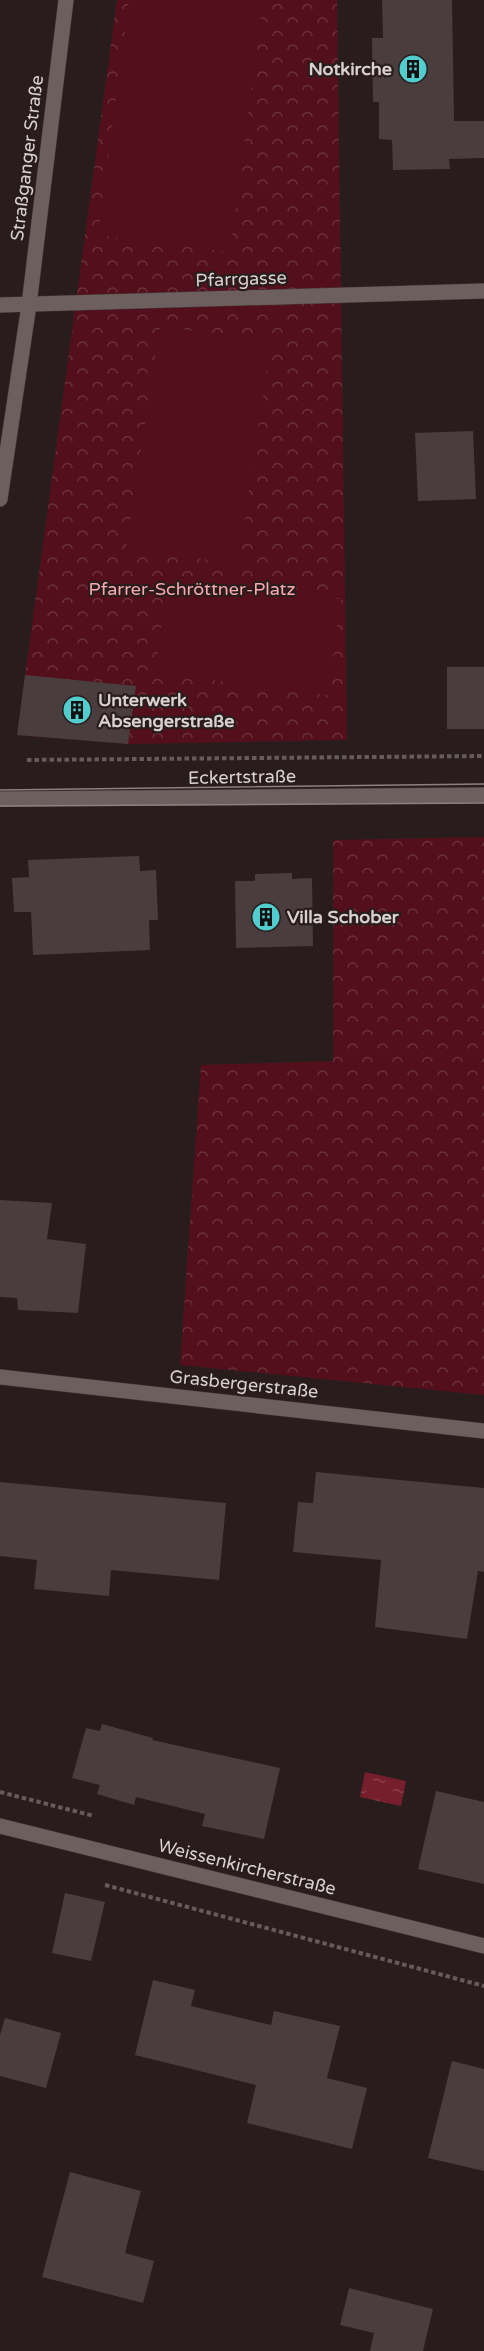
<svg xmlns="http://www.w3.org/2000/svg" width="484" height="2351" font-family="'Varela Round',sans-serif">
	<defs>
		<pattern id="park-crowns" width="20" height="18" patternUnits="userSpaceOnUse" patternTransform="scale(1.5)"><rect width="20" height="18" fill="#53101c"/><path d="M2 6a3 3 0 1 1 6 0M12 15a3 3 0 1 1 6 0" fill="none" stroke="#6b323c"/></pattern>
		<pattern id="water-ripples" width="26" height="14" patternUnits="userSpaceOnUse" patternTransform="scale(1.5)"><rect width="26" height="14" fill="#771e2d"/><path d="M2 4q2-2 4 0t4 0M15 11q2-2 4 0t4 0" fill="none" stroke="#8a3e4a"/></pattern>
	</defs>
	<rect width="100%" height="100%" fill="#291c1d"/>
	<g fill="url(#park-crowns)">
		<polygon points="117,0 337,0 347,740 128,744 17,735"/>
		<polygon points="484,837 484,1395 180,1365 201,1065 333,1061 333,840"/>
	</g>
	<g fill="#53101c">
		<polygon points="129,0 263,0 230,252 98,235"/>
		<polygon points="160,326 271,342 238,564 126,548"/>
		<polygon points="168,576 341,599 328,695 155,673"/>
	</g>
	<polygon fill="url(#water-ripples)" points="365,1772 406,1781 401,1806 360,1797"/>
	<g fill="#4a3d3d">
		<polygon points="382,0 452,0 454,121 484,121 484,158 449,159 450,169 393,170 392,140 379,139 379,102 373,102 372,38 383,38"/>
		<polygon points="473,431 476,499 418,501 415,433"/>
		<rect x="447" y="667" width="37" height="62"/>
		<polygon points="25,675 136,686 128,744 17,735"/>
		<polygon points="139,856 140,871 156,870 158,920 149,920 150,950 33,955 31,912 14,912 12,878 29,877 28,860"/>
		<polygon points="292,873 292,879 312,878 313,946 236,948 235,881 255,881 255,874"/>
		<polygon points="0,1200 52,1203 47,1239 86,1244 78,1313 18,1310 17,1298 0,1297"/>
		<polygon points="316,1472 484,1488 484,1572 478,1571 467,1639 375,1627 381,1560 293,1552 298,1502 313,1503"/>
		<polygon points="0,1482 226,1503 219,1580 111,1570 109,1596 34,1589 37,1560 0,1556"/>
		<polygon points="102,1724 153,1738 152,1740 280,1768 264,1839 202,1826 205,1814 136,1797 134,1805 97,1794 100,1785 72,1778 86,1728 100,1731"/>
		<polygon points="436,1791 484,1802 484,1884 418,1869"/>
		<polygon points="65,1893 105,1902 91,1961 52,1953"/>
		<polygon points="153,1980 195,1990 191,2006 271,2025 274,2011 340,2026 327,2078 367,2088 352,2149 247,2123 256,2085 135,2055"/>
		<polygon points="5,2018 61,2033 46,2088 0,2076 0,2035"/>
		<polygon points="452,2061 484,2069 484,2171 428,2158"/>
		<polygon points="70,2172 141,2191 125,2253 154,2261 143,2303 42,2277"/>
		<polygon points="349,2288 433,2309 423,2351 370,2351 374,2333 340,2325"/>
	</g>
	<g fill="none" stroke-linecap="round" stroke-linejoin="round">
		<g stroke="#413737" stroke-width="16">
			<g id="minor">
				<polyline points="0,305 484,291"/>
				<polyline points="0,499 29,305 66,0"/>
				<polyline points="0,799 484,795"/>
				<polyline points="0,1377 484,1431"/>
				<polyline points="0,1826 484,1946"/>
			</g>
		</g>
		<g stroke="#665b5b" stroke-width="4" stroke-dasharray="4.5 3" stroke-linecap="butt">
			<polyline points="27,760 484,756"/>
			<polyline points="0,1792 94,1816"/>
			<polyline points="105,1885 484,1986"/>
		</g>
		<use href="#minor" stroke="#6e5f5f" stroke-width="15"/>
		<g stroke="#8c8182" stroke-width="1.5">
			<polyline points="0,790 484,784"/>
			<polyline points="0,806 484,803"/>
		</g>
	</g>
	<defs>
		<g id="building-disc" transform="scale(1.5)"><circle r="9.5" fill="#52cdce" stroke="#291c1d"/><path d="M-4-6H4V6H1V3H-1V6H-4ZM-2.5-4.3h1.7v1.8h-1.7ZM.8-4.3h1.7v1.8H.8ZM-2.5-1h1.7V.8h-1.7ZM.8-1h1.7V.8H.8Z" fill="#111"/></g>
	</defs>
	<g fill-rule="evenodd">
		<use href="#building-disc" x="413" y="69"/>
		<use href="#building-disc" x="77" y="710"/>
		<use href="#building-disc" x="266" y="917"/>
	</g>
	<g text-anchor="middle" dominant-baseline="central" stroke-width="4.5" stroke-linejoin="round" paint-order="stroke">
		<g font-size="18" font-weight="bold" fill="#d9d0d0" stroke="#291c1d" text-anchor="start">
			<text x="392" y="69" text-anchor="end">Notkirche</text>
			<text x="98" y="700">Unterwerk<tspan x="98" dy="21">Absengerstraße</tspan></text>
			<text x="287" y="917">Villa Schober</text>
		</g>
		<g font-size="18" fill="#d9d0d0" stroke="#291c1d">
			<text transform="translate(27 158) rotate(-83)">Straßganger Straße</text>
			<text transform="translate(241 279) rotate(-2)">Pfarrgasse</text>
			<text transform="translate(242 777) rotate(-1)">Eckertstraße</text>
			<text transform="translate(244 1384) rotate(6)">Grasbergerstraße</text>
			<text transform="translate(247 1867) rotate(14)">Weissenkircherstraße</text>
		</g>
		<g font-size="18" fill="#f8aaae" stroke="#291c1d">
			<text x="192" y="589">Pfarrer-Schröttner-Platz</text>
		</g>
	</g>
</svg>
